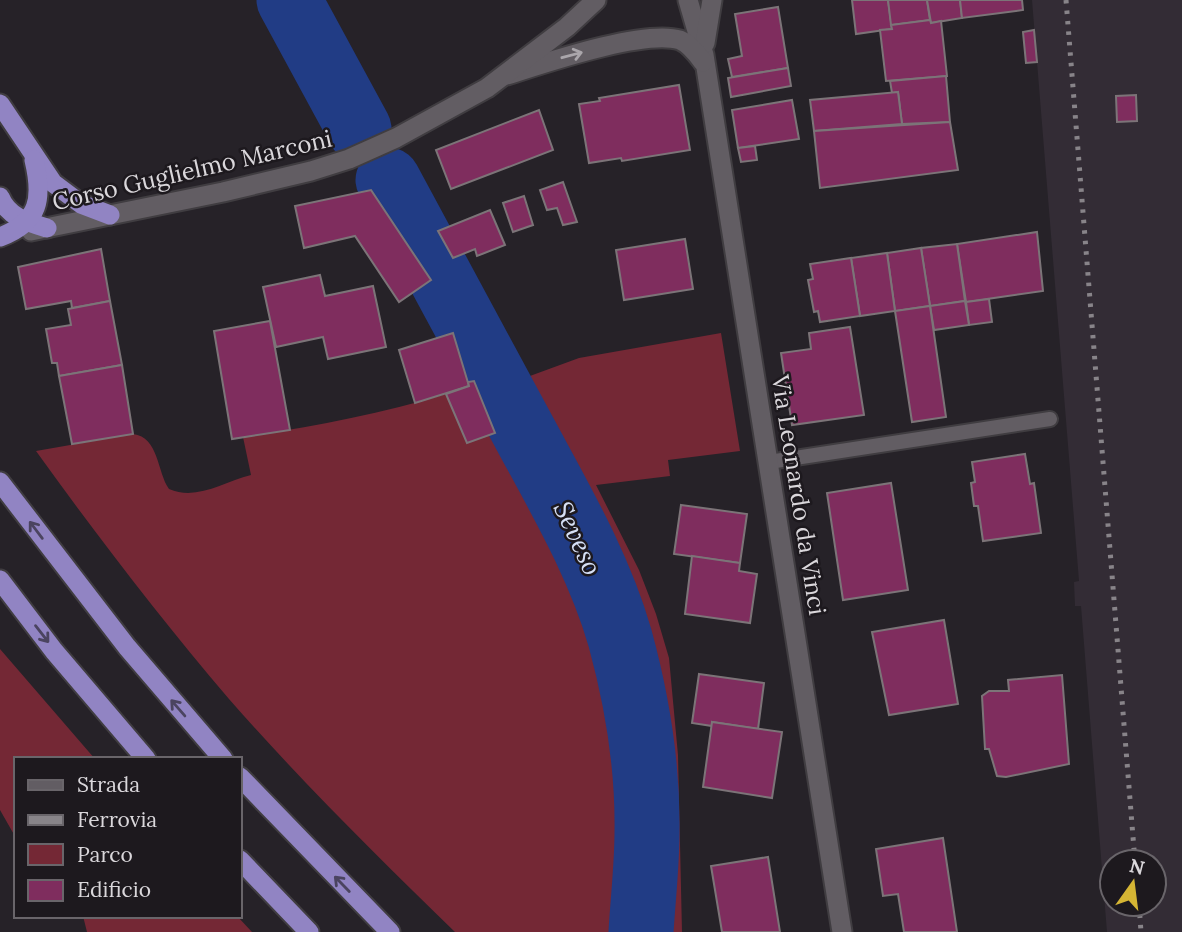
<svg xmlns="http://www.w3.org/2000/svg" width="1182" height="932" font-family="Lora,serif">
	<rect width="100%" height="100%" fill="#262228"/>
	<path fill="#332c35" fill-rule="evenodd" d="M1032 0H1182V932H1107L1081 606H1075L1074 582 1079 581ZM1112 862H1154V904H1112Z"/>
	<g fill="#742835">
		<polygon points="721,333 740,451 668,460 670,476 596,485 639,570 656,614 669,658 678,755 682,932 659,932 655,757 652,711 641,642 616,572 519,380 579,358"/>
		<path d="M446 394 467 443 495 433 505 438 516 450 564 557 592 611 606 650 629 788V872L623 932H455C377 856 300 780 229 699 161 619 97 536 36 451L133 434C159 437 157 472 169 489 197 501 223 482 251 475L243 437C311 427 381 414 446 394Z"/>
		<polygon points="0,649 95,759 16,759 16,838 0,810"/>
		<polygon points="83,916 237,916 252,932 87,932"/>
	</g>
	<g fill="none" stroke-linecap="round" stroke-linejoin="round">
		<g stroke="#213c85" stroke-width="65">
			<polyline points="289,0 359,129"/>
			<path d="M388 180C434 264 479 348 524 432 560 499 599 565 620 638 637 700 648 767 647 832 647 865 643 899 641 932"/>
		</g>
	</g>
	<g fill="#7f2d5e" stroke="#7c7478" stroke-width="2">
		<polygon points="852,0 888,0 892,29 856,34"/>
		<polygon points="888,0 927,0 930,20 891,25"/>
		<polygon points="927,0 960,0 962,18 931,23"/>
		<polygon points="960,0 1022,0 1023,10 962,18"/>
		<polygon points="778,7 788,68 732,77 728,59 742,56 735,14"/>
		<polygon points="930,20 931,23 941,21 947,76 886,81 880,30 892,29 891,25"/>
		<polygon points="1034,30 1037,62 1026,63 1023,32"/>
		<polygon points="788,68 791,86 731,97 728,78"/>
		<polygon points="946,76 950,122 902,124 898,92 892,93 890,81"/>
		<polygon points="679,85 690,150 622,161 621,158 589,163 579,104 600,101 599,98"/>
		<polygon points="898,92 902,124 814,131 810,100"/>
		<polygon points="1136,95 1137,121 1117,122 1116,96"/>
		<polygon points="792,100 799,139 738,148 732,110"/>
		<polygon points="539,110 553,150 451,189 436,150"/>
		<polygon points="950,122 958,170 820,188 814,131"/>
		<polygon points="755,146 757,160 741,162 738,148"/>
		<polygon points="563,182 577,222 563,225 557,208 547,210 540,190"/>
		<polygon points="371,190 431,280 399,302 355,236 304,248 295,206"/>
		<polygon points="524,196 533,225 513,232 503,203"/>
		<polygon points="490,210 505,245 477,256 475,249 453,258 438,231"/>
		<polygon points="1037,232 1043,291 966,302 957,244"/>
		<polygon points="685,239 693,289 624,300 616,250"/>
		<polygon points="957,244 965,301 930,306 921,248"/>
		<polygon points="921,248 930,306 895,311 887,253"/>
		<polygon points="101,249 110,301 72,308 71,301 26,309 18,267"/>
		<polygon points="887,253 895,311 860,316 851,258"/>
		<polygon points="851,258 860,316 820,322 818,311 814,312 808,280 813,279 810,264"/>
		<polygon points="320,275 325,296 373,286 386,347 328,359 323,337 276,347 263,287"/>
		<polygon points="989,299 992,322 969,325 966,302"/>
		<polygon points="110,301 122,365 59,376 57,363 52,363 46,329 71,325 68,309"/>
		<polygon points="965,301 969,325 934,330 930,306"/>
		<polygon points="930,306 946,417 912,422 895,311"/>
		<polygon points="270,321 290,430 232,439 214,331"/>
		<polygon points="850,327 864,415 792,425 781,353 811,349 809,333"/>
		<polygon points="453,333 469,386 415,403 399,350"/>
		<polygon points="122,365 133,434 72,444 59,376"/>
		<polygon points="474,381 495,433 467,443 446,394 469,386 468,382"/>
		<polygon points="1025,454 1030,484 1034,483 1041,533 983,541 978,506 974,506 971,483 975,482 972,462"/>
		<polygon points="891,483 908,590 843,600 827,493"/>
		<polygon points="681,505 747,514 740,563 674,554"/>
		<polygon points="692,556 740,563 739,571 757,574 750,623 685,614"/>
		<polygon points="944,620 958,704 889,715 872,632"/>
		<polygon points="699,674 764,683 758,729 712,722 712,726 692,723"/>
		<polygon points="1062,675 1069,764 1006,777 997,776 989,749 985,749 982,696 989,691 1009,691 1008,680"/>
		<polygon points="712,722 782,732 772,798 703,787"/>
		<polygon points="943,838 957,932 904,932 898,894 883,896 876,849"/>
		<polygon points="768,857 780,932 722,932 711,866"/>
	</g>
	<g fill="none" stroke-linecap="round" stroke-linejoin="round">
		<g stroke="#403d41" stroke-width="18">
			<polyline id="service" points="769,462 1050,419"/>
		</g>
		<g stroke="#403d41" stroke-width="23">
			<g id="minor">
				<polyline points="688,0 704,55 842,932"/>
				<polyline points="705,43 712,0"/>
				<path d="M507 75C545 63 644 29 680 40 690 44 697 54 703 62"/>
			</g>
		</g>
		<g stroke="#403d41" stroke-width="23">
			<polyline id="tertiary" points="31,231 223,192 311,171 349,159 396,138 487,88 567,27 596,0"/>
		</g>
		<g stroke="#403d41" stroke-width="23">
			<g id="trunk">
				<polyline points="0,104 53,183 81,204 110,215"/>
				<path d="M0 197C8 217 27 222 47 228"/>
				<path d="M0 237C40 222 43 198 34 160"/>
				<polyline points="0,482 127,647 223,759"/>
				<polyline points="0,580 54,651 146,759"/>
				<polyline points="240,777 390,932"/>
				<polyline points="240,860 309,932"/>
			</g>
		</g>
		<use href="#service" stroke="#625d63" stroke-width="14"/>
		<use href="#minor" stroke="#625d63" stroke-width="19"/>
		<use href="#tertiary" stroke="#625d63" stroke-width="19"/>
		<use href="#trunk" stroke="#9184c3" stroke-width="19"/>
		<g stroke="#888489" stroke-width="5" stroke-dasharray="3.5 7" stroke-linecap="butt">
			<polyline points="1066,0 1135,862"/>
			<polyline points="1139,904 1141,932"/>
		</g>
	</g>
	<defs><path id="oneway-shaft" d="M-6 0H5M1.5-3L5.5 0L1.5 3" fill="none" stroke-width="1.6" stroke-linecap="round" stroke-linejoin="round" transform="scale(1.75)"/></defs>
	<use stroke="#aaa6ab" href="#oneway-shaft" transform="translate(572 55) rotate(-15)"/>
	<g stroke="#4b4460">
		<use href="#oneway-shaft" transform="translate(36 530) rotate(-127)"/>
		<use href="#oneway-shaft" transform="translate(42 634) rotate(52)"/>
		<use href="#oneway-shaft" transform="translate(178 708) rotate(-131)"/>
		<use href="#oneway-shaft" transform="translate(342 884) rotate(-134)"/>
	</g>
	<g text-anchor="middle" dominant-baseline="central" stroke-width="5" stroke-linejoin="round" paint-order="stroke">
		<g font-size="24" fill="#dad7db" stroke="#1d191e">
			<text transform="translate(192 170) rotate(-13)">Corso Guglielmo Marconi</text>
			<text transform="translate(799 495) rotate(81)">Via Leonardo da Vinci</text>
		</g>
		<g font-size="26" font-style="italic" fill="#d6e0f6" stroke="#1d191e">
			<text transform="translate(578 538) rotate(65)">Seveso</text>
		</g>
	</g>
	<rect x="14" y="757" width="228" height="161" fill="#1d191e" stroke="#69656a" stroke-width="2"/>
	<rect x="28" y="780" width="35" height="10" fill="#625d63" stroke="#69656a" stroke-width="2"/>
	<text x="77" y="792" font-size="21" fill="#dad7db">Strada</text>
	<rect x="28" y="815" width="35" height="10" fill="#888489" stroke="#69656a" stroke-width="2"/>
	<text x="77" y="827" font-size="21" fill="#dad7db">Ferrovia</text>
	<rect x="28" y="844" width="35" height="21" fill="#742835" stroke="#69656a" stroke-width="2"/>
	<text x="77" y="862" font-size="21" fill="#dad7db">Parco</text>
	<rect x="28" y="880" width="35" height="21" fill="#7f2d5e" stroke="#69656a" stroke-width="2"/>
	<text x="77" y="897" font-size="21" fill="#dad7db">Edificio</text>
	<g transform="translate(1133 883) rotate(14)"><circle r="33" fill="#1d191e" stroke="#69656a" stroke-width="2"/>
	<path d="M0-5L12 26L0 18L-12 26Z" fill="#d5b534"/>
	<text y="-10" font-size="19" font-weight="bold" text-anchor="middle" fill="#dad7db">N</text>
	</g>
</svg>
